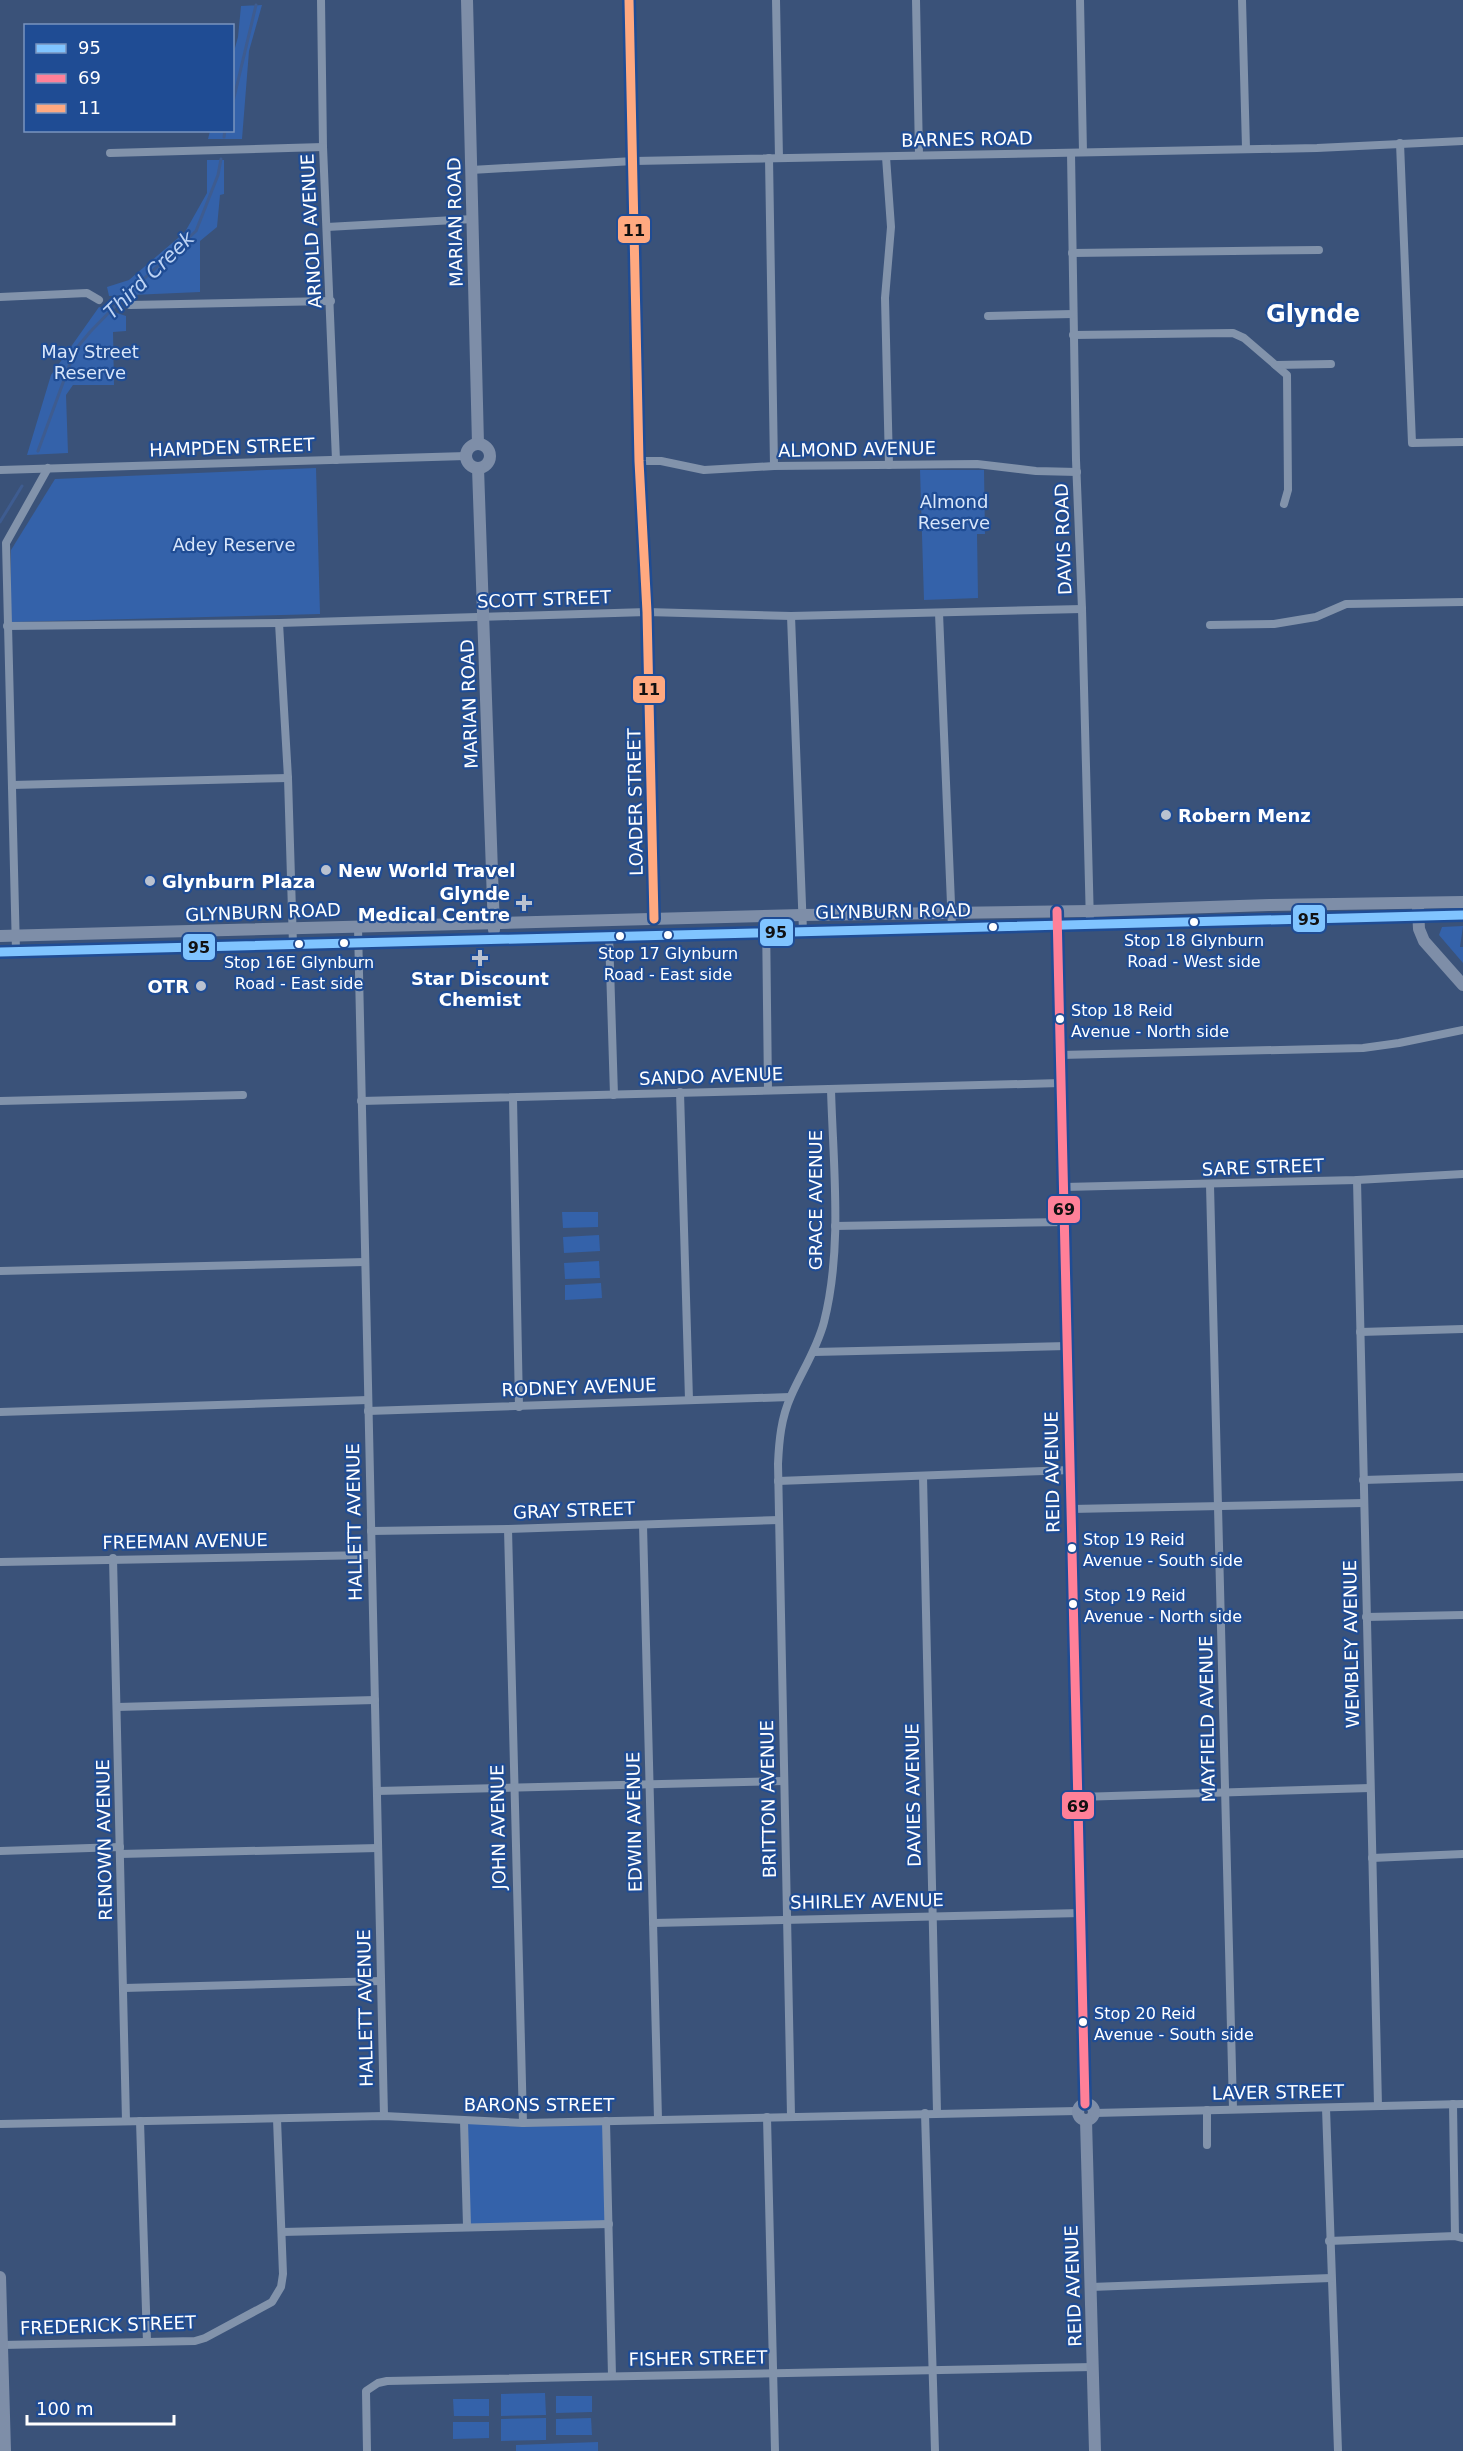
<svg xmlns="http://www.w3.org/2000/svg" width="1463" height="2451" font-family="'DejaVu Sans',sans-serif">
	<rect width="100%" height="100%" fill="#3a5279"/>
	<g fill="#3462aa">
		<polygon points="262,5 249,51 242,139 208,139 210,131 232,130 233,55 238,37 241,6"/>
		<polygon points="207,160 224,160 224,194 220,195 217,227 200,241 200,292 109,296 107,287 129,280 185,232 207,193"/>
		<polygon points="99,307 126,316 126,331 113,332 114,385 73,385 66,395 68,453 27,455 51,375"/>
		<polygon points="316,468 320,614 11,622 11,550 55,479"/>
		<polygon points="920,470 984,470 985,534 977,534 978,598 924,600"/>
		<polygon points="1463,926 1460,947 1463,947 1463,963 1439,935 1442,927"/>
		<polygon points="562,1212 598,1212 598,1227 563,1228"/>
		<polygon points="599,1235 600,1251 564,1253 563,1237"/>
		<polygon points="599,1261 600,1278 565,1279 564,1263"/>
		<polygon points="601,1283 602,1298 565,1300 565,1285"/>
		<polygon points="464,2121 606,2121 609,2224 467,2226"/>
		<polygon points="545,2393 546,2415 501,2416 501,2394"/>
		<polygon points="556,2396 592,2396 592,2412 556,2413"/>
		<polygon points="453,2399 489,2399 489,2416 454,2416"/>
		<polygon points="546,2418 546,2440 501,2441 501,2419"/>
		<polygon points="591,2418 592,2435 556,2435 556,2419"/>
		<polygon points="453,2422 489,2422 489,2438 453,2439"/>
		<polygon points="598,2442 598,2451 516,2451 516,2445"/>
	</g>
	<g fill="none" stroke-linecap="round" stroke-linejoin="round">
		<g stroke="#3e5c90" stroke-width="3">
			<polyline points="232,106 256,5"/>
			<polyline points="224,137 225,130"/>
			<polyline points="38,451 75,350 90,332 123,298 196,231 218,175 221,159"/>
			<polyline points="0,522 22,486"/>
		</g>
		<g stroke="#8293ab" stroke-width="8">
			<polyline points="321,0 323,147 336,460"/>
			<polyline points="629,0 639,461 647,612 654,919"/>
			<polyline points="776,0 779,158"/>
			<polyline points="916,0 919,155"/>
			<polyline points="1080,0 1083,152"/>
			<polyline points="1242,0 1246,148"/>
			<polyline points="1400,143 1412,443 1463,442"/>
			<polyline points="110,153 323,147"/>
			<polyline points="1071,153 1076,460 1082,609 1090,924"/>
			<polyline points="886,157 891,227 885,298 889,465"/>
			<polyline points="769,158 774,466"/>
			<polyline points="471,170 634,161 1317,148 1463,141"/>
			<polyline points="327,227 473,219"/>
			<polyline points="1072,253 1319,250"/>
			<polyline points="0,297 87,293 99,300"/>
			<polyline points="130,305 331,301"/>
			<polyline points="988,316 1073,314"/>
			<polyline points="1073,335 1233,333 1244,338 1287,375 1288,490 1284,504"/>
			<polyline points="1276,365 1331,364"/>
			<polyline points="639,461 661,461 704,470 774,466 977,464 1036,471 1077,472"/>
			<polyline points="0,470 466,456"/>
			<polyline points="939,613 952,928"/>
			<polyline points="791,616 803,931"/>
			<polyline points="279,623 288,778 293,945"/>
			<polyline points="1210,625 1274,624 1316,617 1346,604 1463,602"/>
			<polyline points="7,626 279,623 647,612 791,616 1082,609"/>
			<polyline points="12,785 288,778"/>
			<polyline points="766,917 768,1090"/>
			<polyline points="358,927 384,2116"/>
			<polyline points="609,935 614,1095"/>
			<polyline points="16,951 6,543 48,468"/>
			<polyline points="1060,1055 1363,1048 1399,1043 1463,1030"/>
			<polyline points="680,1092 689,1400"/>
			<polyline points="513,1098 519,1407"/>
			<polyline points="0,1101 243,1095"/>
			<polyline points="361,1101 1061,1083"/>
			<polyline points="1357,1180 1378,2106"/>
			<polyline points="1210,1185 1233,2109"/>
			<polyline points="1064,1187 1357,1180 1463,1174"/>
			<polyline points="835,1226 1065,1222"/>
			<polyline points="0,1271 365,1262"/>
			<polyline points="1360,1332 1463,1329"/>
			<polyline points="814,1352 1067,1346"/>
			<polyline points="368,1411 790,1397"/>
			<polyline points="0,1412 368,1400"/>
			<polyline points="923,1476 937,2112"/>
			<polyline points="1363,1480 1463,1477"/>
			<polyline points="778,1481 1071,1470"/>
			<polyline points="1071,1509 1364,1503"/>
			<polyline points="643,1525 658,2119"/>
			<polyline points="508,1529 523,2123"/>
			<polyline points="371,1531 508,1529 779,1520"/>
			<polyline points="113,1558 126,2121"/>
			<polyline points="0,1562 371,1555"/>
			<polyline points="1366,1617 1463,1615"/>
			<polyline points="117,1707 375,1700"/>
			<polyline points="377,1791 784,1781"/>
			<polyline points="1079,1797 1370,1788"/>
			<polyline points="0,1851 120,1847"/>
			<polyline points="120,1854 378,1848"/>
			<polyline points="1372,1858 1463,1854"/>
			<polyline points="653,1923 1082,1913"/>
			<polyline points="124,1988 381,1981"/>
			<polyline points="1453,2104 1455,2236"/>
			<polyline points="1326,2108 1338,2451"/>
			<polyline points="925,2113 935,2451"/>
			<polyline points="1094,2113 1463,2104"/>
			<path d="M791 2116 778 1464C779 1441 781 1418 791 1396 802 1371 817 1349 824 1322 843 1247 833 1165 831 1089"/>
			<polyline points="767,2117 775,2451"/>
			<polyline points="140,2121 147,2342"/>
			<polyline points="464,2121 467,2226"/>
			<polyline points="606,2121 612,2376"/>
			<polyline points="0,2124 384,2116 523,2123 1077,2111"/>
			<polyline points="1207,2145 1207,2110"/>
			<polyline points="282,2232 609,2224"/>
			<polyline points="1329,2241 1455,2236 1463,2238"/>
			<polyline points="1091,2287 1331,2278"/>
			<polyline points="2,2345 195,2341 205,2338 272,2302 281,2287 283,2274 277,2119"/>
			<polyline points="367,2451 366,2391 378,2383 387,2381 1093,2367"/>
		</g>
		<g stroke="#7e8ea8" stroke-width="12">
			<polyline points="467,0 478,444"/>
			<circle cx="478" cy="456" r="12"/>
			<polyline points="478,468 494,930"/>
			<polyline points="1418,909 1419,929 1424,941 1463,985"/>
			<polyline points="1057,919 1085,2104"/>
			<polyline points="0,936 802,915 1090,911 1269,905 1463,902"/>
			<polyline points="0,952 1463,915"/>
			<circle cx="1086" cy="2112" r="8"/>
			<polyline points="1086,2120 1095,2451"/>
			<polyline points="0,2277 5,2451"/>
		</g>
		<g stroke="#1f4c94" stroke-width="14">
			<polyline id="bus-1" points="0,952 1463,915"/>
		</g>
		<g stroke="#1f4c94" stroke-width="14">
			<polyline id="bus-2" points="1057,911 1085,2104"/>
		</g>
		<g stroke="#1f4c94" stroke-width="14">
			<polyline id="bus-3" points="629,0 639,461 647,612 654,919"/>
		</g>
		<use href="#bus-1" stroke="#80c4ff" stroke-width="9"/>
		<use href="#bus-2" stroke="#ff8098" stroke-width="9"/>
		<use href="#bus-3" stroke="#ffa980" stroke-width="9"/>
	</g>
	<g fill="#bac2d0" stroke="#1f4c94" stroke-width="2">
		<circle cx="1166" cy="815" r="6"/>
		<circle cx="326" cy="870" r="6"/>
		<circle cx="150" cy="881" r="6"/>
		<path d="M521 894h6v6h6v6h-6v6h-6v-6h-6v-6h6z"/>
		<path d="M477 949h6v6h6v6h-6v6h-6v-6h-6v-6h6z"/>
		<circle cx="201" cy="986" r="6"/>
	</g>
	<g fill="#fff" stroke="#1f4c94" stroke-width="2">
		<circle cx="1194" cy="922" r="5"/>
		<circle cx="993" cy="927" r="5"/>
		<circle cx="668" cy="935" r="5"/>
		<circle cx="620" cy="936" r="5"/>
		<circle cx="344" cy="943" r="5"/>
		<circle cx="299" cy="944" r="5"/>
		<circle cx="1060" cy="1019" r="5"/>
		<circle cx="1072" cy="1548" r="5"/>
		<circle cx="1073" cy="1604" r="5"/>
		<circle cx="1083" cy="2022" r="5"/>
	</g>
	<g text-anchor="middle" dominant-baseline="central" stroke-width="4.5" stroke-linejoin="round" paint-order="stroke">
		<g font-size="16" fill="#fff" stroke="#1f4c94" text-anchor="start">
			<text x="1194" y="940" text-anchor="middle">Stop 18 Glynburn<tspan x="1194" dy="21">Road - West side</tspan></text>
			<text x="668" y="953" text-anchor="middle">Stop 17 Glynburn<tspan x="668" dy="21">Road - East side</tspan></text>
			<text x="299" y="962" text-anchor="middle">Stop 16E Glynburn<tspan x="299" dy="21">Road - East side</tspan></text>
			<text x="1071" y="1010">Stop 18 Reid<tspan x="1071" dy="21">Avenue - North side</tspan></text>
			<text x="1083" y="1539">Stop 19 Reid<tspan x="1083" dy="21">Avenue - South side</tspan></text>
			<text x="1084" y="1595">Stop 19 Reid<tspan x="1084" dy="21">Avenue - North side</tspan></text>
			<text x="1094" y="2013">Stop 20 Reid<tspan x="1094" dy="21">Avenue - South side</tspan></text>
		</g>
		<g font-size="18" fill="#fff" stroke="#1f4c94">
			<text transform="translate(967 139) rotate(-1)">BARNES ROAD</text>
			<text transform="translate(455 222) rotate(-91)">MARIAN ROAD</text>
			<text transform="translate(311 231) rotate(-93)">ARNOLD AVENUE</text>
			<text transform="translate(232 447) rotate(-2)">HAMPDEN STREET</text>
			<text transform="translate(857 449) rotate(-1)">ALMOND AVENUE</text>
			<text transform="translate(1063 539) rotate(-92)">DAVIS ROAD</text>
			<text transform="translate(544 599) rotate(-2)">SCOTT STREET</text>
			<text transform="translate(469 704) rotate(-92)">MARIAN ROAD</text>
			<text transform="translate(635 802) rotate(-91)">LOADER STREET</text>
			<text transform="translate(893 911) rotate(-1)">GLYNBURN ROAD</text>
			<text transform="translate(263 912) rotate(-2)">GLYNBURN ROAD</text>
			<text transform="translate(711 1076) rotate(-2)">SANDO AVENUE</text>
			<text transform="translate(1263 1167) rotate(-2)">SARE STREET</text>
			<text transform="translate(815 1200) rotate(-90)">GRACE AVENUE</text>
			<text transform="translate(579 1387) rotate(-2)">RODNEY AVENUE</text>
			<text transform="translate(1052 1472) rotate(-91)">REID AVENUE</text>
			<text transform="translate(574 1510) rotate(-2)">GRAY STREET</text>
			<text transform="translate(354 1522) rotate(-91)">HALLETT AVENUE</text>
			<text transform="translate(185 1541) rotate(-1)">FREEMAN AVENUE</text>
			<text transform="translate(1351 1644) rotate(-91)">WEMBLEY AVENUE</text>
			<text transform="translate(1207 1719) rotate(-91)">MAYFIELD AVENUE</text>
			<text transform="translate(913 1795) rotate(-91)">DAVIES AVENUE</text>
			<text transform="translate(768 1799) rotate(-91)">BRITTON AVENUE</text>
			<text transform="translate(634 1822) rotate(-91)">EDWIN AVENUE</text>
			<text transform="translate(498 1827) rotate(-91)">JOHN AVENUE</text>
			<text transform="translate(104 1840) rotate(-91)">RENOWN AVENUE</text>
			<text transform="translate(867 1901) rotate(-1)">SHIRLEY AVENUE</text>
			<text transform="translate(365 2008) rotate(-91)">HALLETT AVENUE</text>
			<text transform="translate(1278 2092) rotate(-1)">LAVER STREET</text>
			<text x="539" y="2104">BARONS STREET</text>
			<text transform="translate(1073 2286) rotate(-92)">REID AVENUE</text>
			<text transform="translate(108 2325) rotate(-2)">FREDERICK STREET</text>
			<text transform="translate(698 2358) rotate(-1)">FISHER STREET</text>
		</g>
		<g font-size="18" fill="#d8e6fa" stroke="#1f4c94">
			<text x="90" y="351">May Street<tspan x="90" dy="21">Reserve</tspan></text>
			<text x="954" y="501">Almond<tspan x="954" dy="21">Reserve</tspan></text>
			<text x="234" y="544">Adey Reserve</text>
		</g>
		<g font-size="18" font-weight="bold" fill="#fff" stroke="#1f4c94" text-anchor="start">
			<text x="1178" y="815">Robern Menz</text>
			<text x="338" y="870">New World Travel</text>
			<text x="162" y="881">Glynburn Plaza</text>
			<text x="510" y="893" text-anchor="end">Glynde<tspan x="510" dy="21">Medical Centre</tspan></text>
			<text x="480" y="978" text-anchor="middle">Star Discount<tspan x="480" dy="21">Chemist</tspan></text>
			<text x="189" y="986" text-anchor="end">OTR</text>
		</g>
		<g font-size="20" font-style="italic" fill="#bed4f5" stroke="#1f4c94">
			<text transform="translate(149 275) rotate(-44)">Third Creek</text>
		</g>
		<g font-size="24" font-weight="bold" fill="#fff" stroke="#1f4c94">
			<text x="1313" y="314">Glynde</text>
		</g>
	</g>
	<g stroke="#1f4c94" stroke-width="2">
		<rect x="617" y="215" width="34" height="29" rx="6" fill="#ffa980"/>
		<rect x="632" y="675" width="34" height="29" rx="6" fill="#ffa980"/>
		<rect x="1292" y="904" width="34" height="29" rx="6" fill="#80c4ff"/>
		<rect x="759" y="918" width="35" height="29" rx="6" fill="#80c4ff"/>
		<rect x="182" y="933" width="34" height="28" rx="6" fill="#80c4ff"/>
		<rect x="1047" y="1195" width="34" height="29" rx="6" fill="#ff8098"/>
		<rect x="1061" y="1791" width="34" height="29" rx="6" fill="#ff8098"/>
	</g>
	<g font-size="16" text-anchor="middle" font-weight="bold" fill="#111">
		<text x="634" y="236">11</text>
		<text x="649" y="695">11</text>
		<text x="1309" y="925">95</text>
		<text x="776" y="938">95</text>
		<text x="199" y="953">95</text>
		<text x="1064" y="1215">69</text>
		<text x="1078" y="1812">69</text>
	</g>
	<rect x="24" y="24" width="210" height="108" fill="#1f4c94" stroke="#7994bf" stroke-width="1.5"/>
	<rect x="36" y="44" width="30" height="9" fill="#80c4ff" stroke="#7994bf" stroke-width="1.5"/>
	<text x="78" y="54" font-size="18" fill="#ffffff">95</text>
	<rect x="36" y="74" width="30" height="9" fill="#ff8098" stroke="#7994bf" stroke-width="1.5"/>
	<text x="78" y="84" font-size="18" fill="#ffffff">69</text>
	<rect x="36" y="104" width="30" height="9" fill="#ffa980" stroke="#7994bf" stroke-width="1.5"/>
	<text x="78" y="114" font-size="18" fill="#ffffff">11</text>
	<path d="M27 2415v9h147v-9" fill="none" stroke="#ffffff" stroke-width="3"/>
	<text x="36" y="2415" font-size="18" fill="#ffffff" stroke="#1f4c94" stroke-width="4.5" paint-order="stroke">100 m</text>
</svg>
